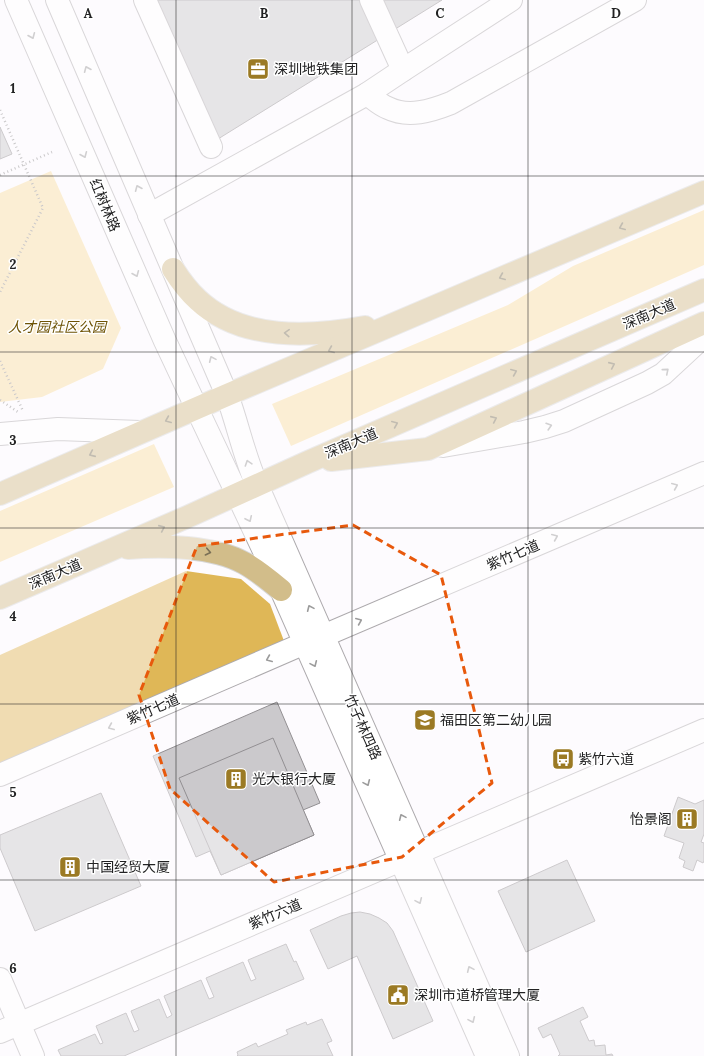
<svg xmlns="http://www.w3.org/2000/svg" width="704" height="1056" font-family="Lora,'Noto Sans SC',serif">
	<rect width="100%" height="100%" fill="#fdfbfe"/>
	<g fill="#f9dea3">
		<polygon points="51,171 121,328 103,369 42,397 0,402 0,193"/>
		<polygon points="704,210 704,265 291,446 272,404 508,305 573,266"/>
		<polygon points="154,444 174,487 0,562 0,511"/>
	</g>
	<polygon fill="#dfb757" points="186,571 241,579 270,604 284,641 0,764 0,655"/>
	<g fill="#cbc9cc" stroke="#928f92">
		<polygon points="155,0 442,0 218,139"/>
		<polygon points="0,127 12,154 0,159"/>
		<polygon points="277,702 320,803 303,810 314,835 221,875 210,851 196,857 153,756"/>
		<polygon points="273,738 314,835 221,875 179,778"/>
		<polygon points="101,793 141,886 35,931 0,848 0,835"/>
		<polygon points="678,797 695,804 704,800 704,834 701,842 704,843 704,861 703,863 697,860 693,871 683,867 685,861 679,858 684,843 664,836"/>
		<polygon points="567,860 595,921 526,952 498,891"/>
		<polygon points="360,912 370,914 379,918 387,923 393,931 433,1021 393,1039 357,956 328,969 310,930 341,916 351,913"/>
		<polygon points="286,944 294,962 296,961 304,979 124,1056 61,1056 58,1050 95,1034 100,1044 103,1043 96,1026 126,1013 134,1032 139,1030 131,1011 159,999 167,1018 172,1015 164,996 201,980 209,999 214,997 206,978 243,962 251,981 256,979 248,960"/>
		<polygon points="583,1007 588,1017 580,1021 589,1041 594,1040 595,1046 605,1045 606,1055 612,1054 613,1056 558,1056 560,1054 551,1034 543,1038 538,1028"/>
		<polygon points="322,1019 332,1041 327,1043 333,1056 237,1056 238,1055 237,1052 256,1043 258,1047 288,1034 286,1030 306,1022 307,1025"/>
	</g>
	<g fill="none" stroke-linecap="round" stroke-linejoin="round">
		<g stroke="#adaaad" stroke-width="24">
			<g id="minor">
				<polyline points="16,0 165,341 264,551 487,1056"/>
				<path d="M57 0 227 395C238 425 244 456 257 485L508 1056"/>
				<polyline points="145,0 211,147"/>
				<polyline points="371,0 403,70"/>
				<path d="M367 94C374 99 380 105 388 108 408 118 431 111 451 103L635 0"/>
				<polyline points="149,215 367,94 403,70 511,0"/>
				<polyline points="0,434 58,429 140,432"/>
				<polyline points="443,446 524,432 545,427 564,421 647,383 663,374 704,336"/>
				<polyline points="323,636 704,473"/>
				<polyline points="0,775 305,643"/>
				<polyline points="0,979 33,1056"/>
				<polyline points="0,1032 704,730"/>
			</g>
		</g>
		<g stroke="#d7d7d7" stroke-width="24">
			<g id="major">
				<path d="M173 269C180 280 188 291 198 300 242 341 310 337 365 327"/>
				<polyline points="331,460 428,449 704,323"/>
				<polyline points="0,494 227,395 704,192"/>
				<path d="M128 548C163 545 213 546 244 563 257 570 269 580 281 590"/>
				<polyline points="0,598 187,517 308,462 704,290"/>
			</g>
		</g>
		<g stroke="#8b8a8c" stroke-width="2.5" stroke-dasharray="1 3" stroke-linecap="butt">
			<polyline points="0,110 43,208 0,292"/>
			<polyline points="0,175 52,152"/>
			<polyline points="0,361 23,411"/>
			<polyline points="0,400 18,412"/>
		</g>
		<use href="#minor" stroke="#fff" stroke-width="22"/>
		<use href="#major" stroke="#d2bd8a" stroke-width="22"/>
	</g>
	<defs><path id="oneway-chevron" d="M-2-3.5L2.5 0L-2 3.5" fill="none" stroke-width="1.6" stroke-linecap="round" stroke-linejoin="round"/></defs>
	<g stroke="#9c9c9c">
		<use href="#oneway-chevron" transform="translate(32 36) rotate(67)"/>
		<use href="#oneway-chevron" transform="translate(87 69) rotate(-113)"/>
		<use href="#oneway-chevron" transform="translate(84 155) rotate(67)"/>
		<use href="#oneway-chevron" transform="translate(138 188) rotate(-113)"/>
		<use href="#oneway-chevron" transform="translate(136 274) rotate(67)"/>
		<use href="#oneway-chevron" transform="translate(212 359) rotate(-114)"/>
		<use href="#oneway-chevron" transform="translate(666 371) rotate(-40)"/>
		<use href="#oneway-chevron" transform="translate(549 426) rotate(-17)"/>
		<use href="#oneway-chevron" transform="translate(248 463) rotate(-108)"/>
		<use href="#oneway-chevron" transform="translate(675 486) rotate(-23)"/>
		<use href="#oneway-chevron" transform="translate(249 519) rotate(65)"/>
		<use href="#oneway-chevron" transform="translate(555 537) rotate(-23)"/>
		<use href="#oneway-chevron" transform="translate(310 608) rotate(-114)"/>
		<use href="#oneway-chevron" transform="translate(359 621) rotate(-23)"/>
		<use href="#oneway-chevron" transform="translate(269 659) rotate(157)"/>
		<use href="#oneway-chevron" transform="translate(314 664) rotate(66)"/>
		<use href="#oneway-chevron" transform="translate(111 727) rotate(157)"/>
		<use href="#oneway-chevron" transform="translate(367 783) rotate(66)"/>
		<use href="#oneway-chevron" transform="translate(402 817) rotate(-114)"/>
		<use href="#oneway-chevron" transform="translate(419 901) rotate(66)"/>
		<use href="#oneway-chevron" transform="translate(470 969) rotate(-114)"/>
		<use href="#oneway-chevron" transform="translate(472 1020) rotate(66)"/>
	</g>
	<g stroke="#7a7056">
		<use href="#oneway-chevron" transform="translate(622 227) rotate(157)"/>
		<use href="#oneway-chevron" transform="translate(502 277) rotate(157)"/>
		<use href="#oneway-chevron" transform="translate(287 333) rotate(-177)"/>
		<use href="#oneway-chevron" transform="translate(331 350) rotate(157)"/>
		<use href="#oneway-chevron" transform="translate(612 365) rotate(-24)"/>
		<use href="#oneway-chevron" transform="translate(514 372) rotate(-23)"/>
		<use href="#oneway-chevron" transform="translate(494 419) rotate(-24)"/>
		<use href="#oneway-chevron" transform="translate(168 420) rotate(157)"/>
		<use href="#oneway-chevron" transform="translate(395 424) rotate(-23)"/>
		<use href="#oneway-chevron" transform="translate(92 454) rotate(156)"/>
		<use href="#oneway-chevron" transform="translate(162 528) rotate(-24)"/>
		<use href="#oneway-chevron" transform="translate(208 552) rotate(12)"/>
	</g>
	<path d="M0 0H704V1056H0ZM353 525 441 575 492 783 402 857 274 882 170 789 139 695 197 546Z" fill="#fdfbfe" fill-opacity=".55" fill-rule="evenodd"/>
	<path fill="none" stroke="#e8590c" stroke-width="3" stroke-dasharray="8 5" stroke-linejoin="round" d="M353 525 441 575 492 783 402 857 274 882 170 789 139 695 197 546Z"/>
	<path fill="none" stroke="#222223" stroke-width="1" stroke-opacity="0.55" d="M176 0V1056M352 0V1056M528 0V1056M0 176H704M0 352H704M0 528H704M0 704H704M0 880H704"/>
	<defs>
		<g id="office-square" transform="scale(1.15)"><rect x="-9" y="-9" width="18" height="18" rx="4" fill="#9b7a24" stroke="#fff"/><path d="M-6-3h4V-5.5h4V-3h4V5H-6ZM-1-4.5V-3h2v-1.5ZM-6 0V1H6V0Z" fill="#fff"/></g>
		<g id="school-square" transform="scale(1.15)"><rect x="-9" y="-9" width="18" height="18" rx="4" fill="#9b7a24" stroke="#fff"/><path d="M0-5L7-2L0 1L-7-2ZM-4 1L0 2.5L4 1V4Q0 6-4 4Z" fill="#fff"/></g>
		<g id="bus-square" transform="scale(1.15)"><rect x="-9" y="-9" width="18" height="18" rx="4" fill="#9b7a24" stroke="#fff"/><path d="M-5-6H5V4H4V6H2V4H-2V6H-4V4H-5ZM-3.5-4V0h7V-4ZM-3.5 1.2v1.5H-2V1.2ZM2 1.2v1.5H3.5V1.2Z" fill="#fff"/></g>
		<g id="building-square" transform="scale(1.15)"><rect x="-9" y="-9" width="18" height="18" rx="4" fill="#9b7a24" stroke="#fff"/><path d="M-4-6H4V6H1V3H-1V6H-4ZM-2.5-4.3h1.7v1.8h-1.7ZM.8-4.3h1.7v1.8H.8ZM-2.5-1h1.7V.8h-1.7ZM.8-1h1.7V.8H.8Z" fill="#fff"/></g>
		<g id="civic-square" transform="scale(1.15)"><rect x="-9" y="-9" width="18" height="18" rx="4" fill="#9b7a24" stroke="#fff"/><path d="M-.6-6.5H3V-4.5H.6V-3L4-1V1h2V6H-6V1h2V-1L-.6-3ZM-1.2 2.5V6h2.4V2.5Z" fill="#fff"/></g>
	</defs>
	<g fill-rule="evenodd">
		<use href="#office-square" x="258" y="69"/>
		<use href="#school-square" x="425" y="720"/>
		<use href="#bus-square" x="563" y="759"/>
		<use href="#building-square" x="236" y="779"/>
		<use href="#building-square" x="687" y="819"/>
		<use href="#building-square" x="70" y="867"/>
		<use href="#civic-square" x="398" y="995"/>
	</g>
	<g text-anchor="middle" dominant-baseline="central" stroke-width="3" stroke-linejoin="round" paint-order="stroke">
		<g font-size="14" fill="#222223" stroke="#fff" text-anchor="start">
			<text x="274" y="69">深圳地铁集团</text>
			<text x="440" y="720">福田区第二幼儿园</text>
			<text x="578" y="759">紫竹六道</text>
			<text x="252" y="779">光大银行大厦</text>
			<text x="672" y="819" text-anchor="end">怡景阁</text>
			<text x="86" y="867">中国经贸大厦</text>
			<text x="414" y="995">深圳市道桥管理大厦</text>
		</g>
		<g font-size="14" fill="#222223" stroke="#fff">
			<text transform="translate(105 205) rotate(67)">红树林路</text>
			<text transform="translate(649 314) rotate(-23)">深南大道</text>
			<text transform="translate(351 443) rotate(-23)">深南大道</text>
			<text transform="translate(513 555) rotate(-23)">紫竹七道</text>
			<text transform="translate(55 574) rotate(-23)">深南大道</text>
			<text transform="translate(153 709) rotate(-23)">紫竹七道</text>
			<text transform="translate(363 727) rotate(66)">竹子林四路</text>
			<text transform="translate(275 914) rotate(-23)">紫竹六道</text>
		</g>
		<g font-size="14" font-style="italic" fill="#6e5305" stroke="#fff">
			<text x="57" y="327">人才园社区公园</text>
		</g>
	</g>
	<g font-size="13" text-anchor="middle" font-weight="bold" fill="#222223" stroke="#fff" stroke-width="3" stroke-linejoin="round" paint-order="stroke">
		<text x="88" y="18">A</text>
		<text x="264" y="18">B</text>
		<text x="440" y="18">C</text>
		<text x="616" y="18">D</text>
		<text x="13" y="93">1</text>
		<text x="13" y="269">2</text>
		<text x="13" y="445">3</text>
		<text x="13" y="621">4</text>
		<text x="13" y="797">5</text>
		<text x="13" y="973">6</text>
	</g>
</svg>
